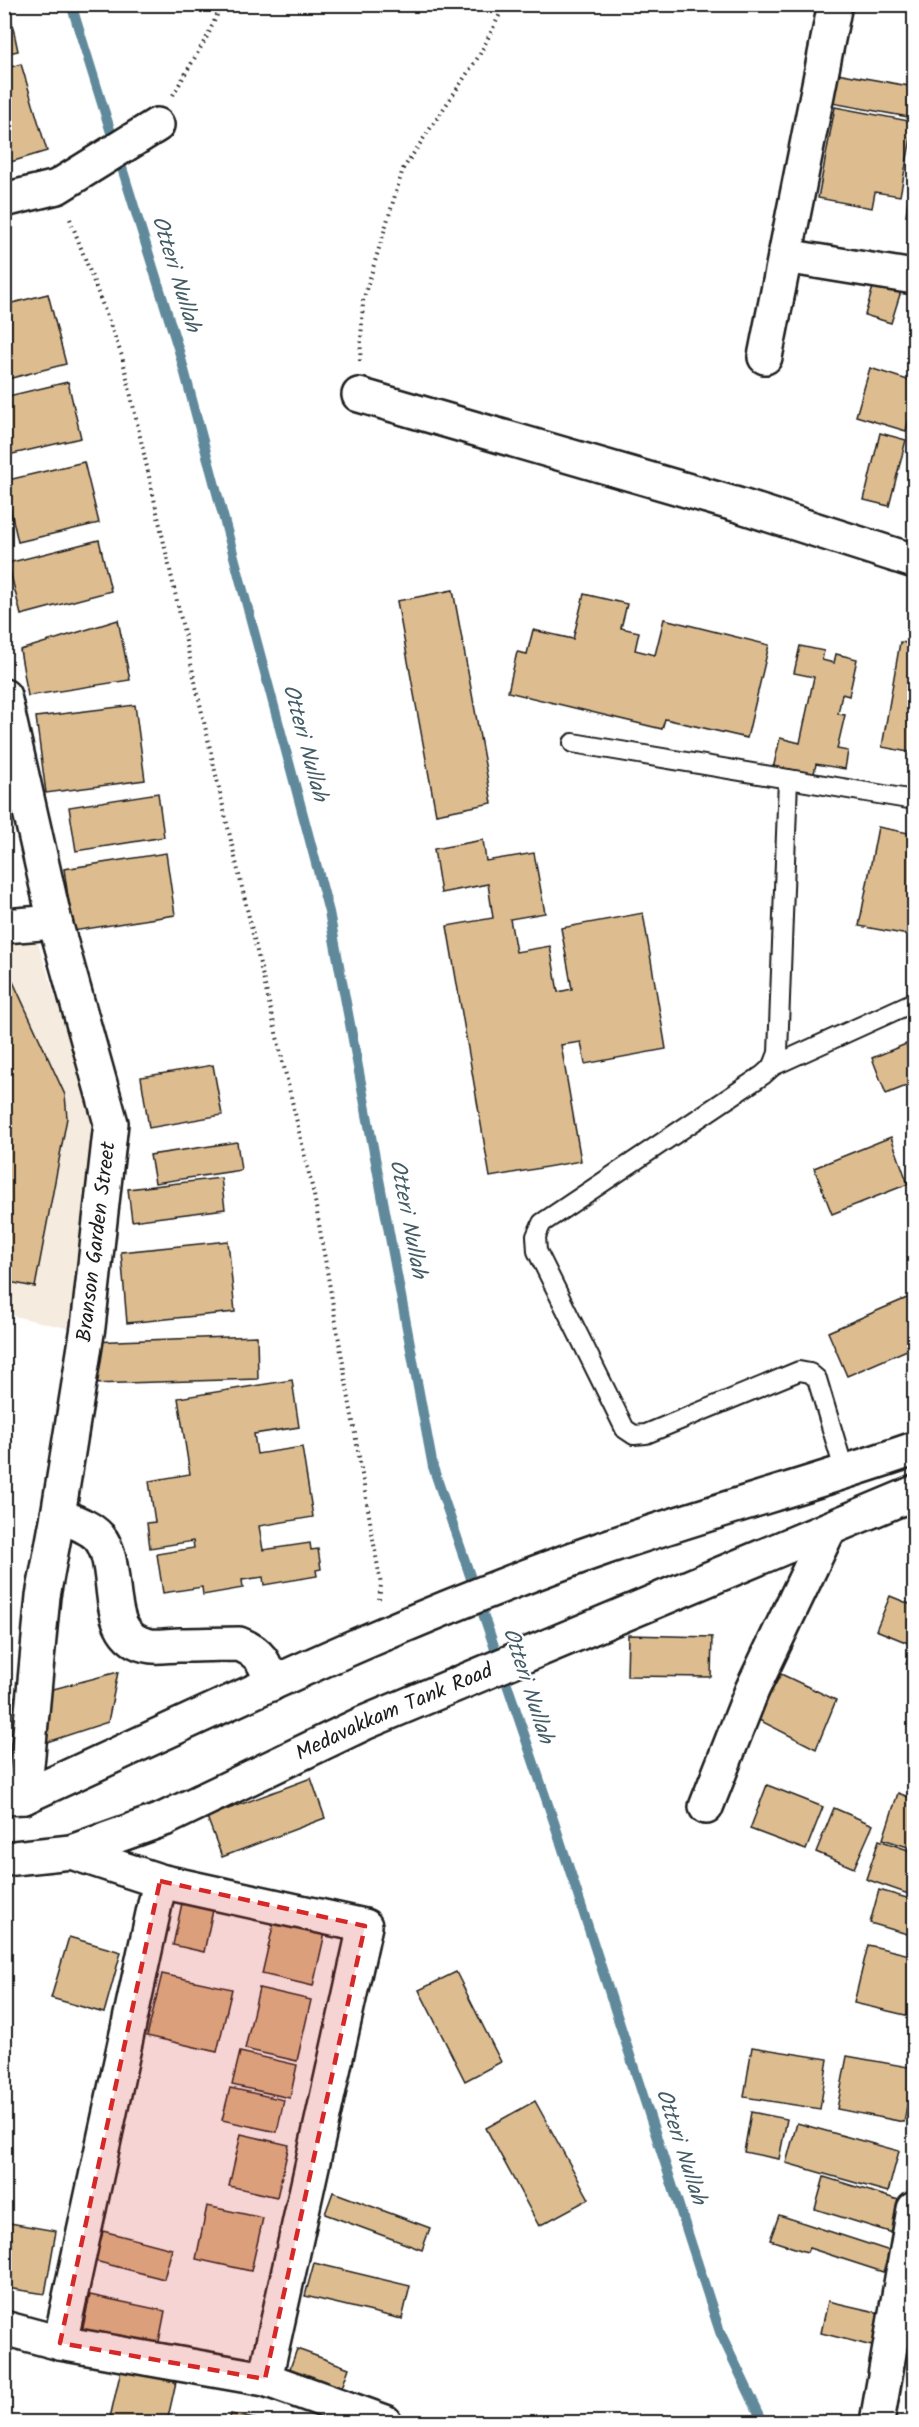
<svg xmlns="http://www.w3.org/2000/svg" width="919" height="2427" font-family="Kalam,sans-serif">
	<rect width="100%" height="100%" fill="#fff"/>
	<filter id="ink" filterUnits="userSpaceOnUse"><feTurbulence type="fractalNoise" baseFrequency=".0167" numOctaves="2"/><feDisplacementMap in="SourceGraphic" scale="12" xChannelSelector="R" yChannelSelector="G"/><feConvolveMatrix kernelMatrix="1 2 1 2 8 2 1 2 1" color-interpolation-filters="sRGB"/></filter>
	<g filter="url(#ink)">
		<polygon fill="#f5ebde" points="36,937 96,1124 71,1329 5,1314 5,940"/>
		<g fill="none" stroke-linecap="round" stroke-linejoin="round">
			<polyline stroke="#608a9b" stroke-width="10" points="71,4 179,351 329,912 433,1467 554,1822 720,2332 763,2422"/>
		</g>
		<g fill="#ddbd90" stroke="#1c1c1c" stroke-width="1.5">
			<polygon points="4,4 8,4 18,51 4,54"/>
			<polygon points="21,64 47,151 4,164 4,69"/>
			<polygon points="837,73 914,87 914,118 832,103"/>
			<polygon points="835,107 914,122 900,196 875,192 872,208 818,198"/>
			<polygon points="914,147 914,217 906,216"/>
			<polygon points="875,280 902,288 891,323 865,315"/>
			<polygon points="48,294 66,364 4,380 4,305"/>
			<polygon points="870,368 914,382 914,401 906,431 856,416"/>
			<polygon points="68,382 81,438 4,456 4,397"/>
			<polygon points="880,433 906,440 889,506 864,500"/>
			<polygon points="84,462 99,523 18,542 4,481"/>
			<polygon points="99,540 111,591 21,615 8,563"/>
			<polygon points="453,590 492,803 436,814 397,601"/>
			<polygon points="584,594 627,604 621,628 639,632 635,650 655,655 664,619 769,645 747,738 665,719 662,729 508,692 517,652 527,654 533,630 573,639"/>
			<polygon points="118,620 130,680 28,696 20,650"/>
			<polygon points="900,642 914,644 914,753 882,747"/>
			<polygon points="800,646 824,651 822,660 834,663 836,654 857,659 849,696 842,694 838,714 845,715 837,749 848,751 845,769 816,764 813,778 773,769 780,738 800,743 814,677 794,673"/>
			<polygon points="135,705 145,780 46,793 36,717"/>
			<polygon points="158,793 164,837 76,851 69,807"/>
			<polygon points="878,827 914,834 914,936 859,926"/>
			<polygon points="483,840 486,861 534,853 545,913 510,919 516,952 550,946 558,992 572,989 561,928 643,913 666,1049 585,1064 581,1042 561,1045 581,1161 490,1177 447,926 493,918 488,884 441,893 434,849"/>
			<polygon points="166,853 175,915 73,931 64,869"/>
			<polygon points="4,962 65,1095 67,1118 35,1287 4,1281"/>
			<polygon points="906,1044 914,1064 914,1083 886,1094 872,1058"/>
			<polygon points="213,1065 222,1115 149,1128 141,1077"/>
			<polygon points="891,1137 908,1184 832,1214 814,1168"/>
			<polygon points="237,1142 241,1170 155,1183 150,1155"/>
			<polygon points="221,1178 225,1209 132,1221 128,1189"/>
			<polygon points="228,1241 235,1312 127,1323 121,1252"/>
			<polygon points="914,1295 914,1347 847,1376 828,1332"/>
			<polygon points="257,1336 258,1379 91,1384 89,1342"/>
			<polygon points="292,1380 299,1427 254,1434 257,1454 302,1447 313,1517 259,1526 263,1550 310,1543 311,1550 318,1549 321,1569 316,1570 317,1576 264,1585 263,1577 242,1580 243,1588 203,1595 202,1587 163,1593 157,1554 194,1548 193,1541 150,1548 147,1523 155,1522 149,1481 190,1474 178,1398"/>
			<polygon points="890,1596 912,1605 914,1599 914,1667 906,1664 913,1645 876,1630"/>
			<polygon points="628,1635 712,1637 711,1677 627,1676"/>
			<polygon points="118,1672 108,1722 29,1748 38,1693"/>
			<polygon points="781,1674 836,1700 816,1749 757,1719"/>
			<polygon points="311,1778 325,1818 222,1857 207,1817"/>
			<polygon points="767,1785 823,1807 806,1850 750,1829"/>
			<polygon points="898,1793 914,1799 914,1849 883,1839"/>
			<polygon points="834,1808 873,1825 854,1868 816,1852"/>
			<polygon points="879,1840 914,1852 914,1896 866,1879"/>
			<polygon points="879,1890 914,1900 914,1936 870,1923"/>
			<polygon points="182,1903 213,1910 204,1952 173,1945"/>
			<polygon points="276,1913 327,1924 313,1986 262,1974"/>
			<polygon points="69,1937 121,1952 104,2013 51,1998"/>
			<polygon points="868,1945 914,1956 914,2017 854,2003"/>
			<polygon points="456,1972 501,2062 465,2081 419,1990"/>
			<polygon points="162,1974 232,1989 217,2052 147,2036"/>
			<polygon points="259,1988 311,2000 297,2061 245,2049"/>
			<polygon points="752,2047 828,2059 820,2109 744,2097"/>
			<polygon points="240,2052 297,2065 290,2098 232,2085"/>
			<polygon points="847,2056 914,2068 904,2122 837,2109"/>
			<polygon points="230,2088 284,2100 277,2132 222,2120"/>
			<polygon points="535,2101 589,2199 539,2226 486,2128"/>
			<polygon points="751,2112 787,2119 779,2159 744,2152"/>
			<polygon points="797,2123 899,2151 888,2192 786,2163"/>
			<polygon points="241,2134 289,2145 277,2197 229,2186"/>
			<polygon points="824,2177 902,2201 893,2233 815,2209"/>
			<polygon points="333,2192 430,2228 422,2250 325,2214"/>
			<polygon points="207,2206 263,2218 251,2271 196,2259"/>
			<polygon points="779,2215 890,2251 883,2272 809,2248 807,2252 770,2240"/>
			<polygon points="4,2222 56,2231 45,2294 7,2288 11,2261 4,2260"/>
			<polygon points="103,2231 172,2249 164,2279 95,2261"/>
			<polygon points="314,2263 410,2286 402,2319 305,2296"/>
			<polygon points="90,2295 165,2311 156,2357 80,2341"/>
			<polygon points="828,2301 889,2315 880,2348 821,2333"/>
			<polygon points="297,2349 349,2368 340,2393 288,2374"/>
			<polygon points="121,2370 176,2382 167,2422 109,2422"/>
			<polygon points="231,2414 267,2422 229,2422"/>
		</g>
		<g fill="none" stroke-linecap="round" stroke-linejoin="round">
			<g stroke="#1c1c1c" stroke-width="22">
				<g id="lane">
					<polyline points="573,743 914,800"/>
					<polyline points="788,779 778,1053 773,1066 763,1075 542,1223 536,1236 537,1251 625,1429 634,1435 646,1434 799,1371 810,1373 817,1379 845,1473"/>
					<polyline points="773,1066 914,1002"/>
				</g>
			</g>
			<g stroke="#1c1c1c" stroke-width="38">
				<g id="street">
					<polyline points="4,200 57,187 157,125"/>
					<polyline points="785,256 914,277"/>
					<polyline points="765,357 835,4"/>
					<polyline points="359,395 738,505 914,561"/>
					<polyline points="4,696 55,922 111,1123 88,1327 58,1515 43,1596 24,1797"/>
					<polyline points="4,926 55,922"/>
					<path d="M58 1515C72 1521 89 1526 99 1537 124 1567 98 1639 151 1646 160 1647 170 1645 179 1645 199 1645 219 1644 239 1644 260 1652 266 1663 271 1684"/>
					<polyline points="706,1807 752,1690 829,1529"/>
					<polyline points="71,1852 160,1881 365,1926 265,2379"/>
					<polyline points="4,2328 60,2343 265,2379 385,2422"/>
					<polyline points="60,2343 160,1881"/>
					<polyline points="877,2422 914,2209"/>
				</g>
			</g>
			<g stroke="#1c1c1c" stroke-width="38">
				<g id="secondary">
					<path d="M4 1798 24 1797C217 1709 407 1616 607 1547 709 1512 813 1484 914 1449"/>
					<path id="s1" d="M4 1859 71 1852 164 1819 364 1723 914 1493"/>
				</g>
			</g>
			<g stroke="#1c1c1c" stroke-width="4" stroke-dasharray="1.5 4.5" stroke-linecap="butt">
				<polyline points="173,95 208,35 222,4"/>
				<polyline points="70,219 122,356 222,802 314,1195 381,1585 379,1599"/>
				<polyline points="360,361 363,301 403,169 479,56 505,4"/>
			</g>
			<use href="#lane" stroke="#fff" stroke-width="18"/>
			<use href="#street" stroke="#fff" stroke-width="33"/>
			<use href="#secondary" stroke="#fff" stroke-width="33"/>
		</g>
	</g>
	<path fill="#d62828" fill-opacity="0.2" stroke="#d62828" stroke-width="4.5" stroke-dasharray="12 8" stroke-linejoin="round" d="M160 1881 365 1926 265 2379 60 2343Z"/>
	<g text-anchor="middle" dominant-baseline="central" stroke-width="4.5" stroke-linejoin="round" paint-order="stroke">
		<g font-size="21" fill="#1c1c1c" stroke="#fff">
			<text transform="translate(97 1242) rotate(-83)">Branson Garden Street</text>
			<text stroke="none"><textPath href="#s1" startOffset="420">Medavakkam Tank Road</textPath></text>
		</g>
		<g font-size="22" font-style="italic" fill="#445c66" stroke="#fff">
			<text transform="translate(175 274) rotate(73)">Otteri Nullah</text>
			<text transform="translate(304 743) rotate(75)">Otteri Nullah</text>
			<text transform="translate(407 1219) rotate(79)">Otteri Nullah</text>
			<text transform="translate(527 1686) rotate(72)">Otteri Nullah</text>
			<text transform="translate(680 2147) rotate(72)">Otteri Nullah</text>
		</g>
	</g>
	<rect width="919" height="2427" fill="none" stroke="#fff" stroke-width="24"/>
	<rect x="12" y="12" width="895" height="2403" fill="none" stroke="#1c1c1c" stroke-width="2" filter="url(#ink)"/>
</svg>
